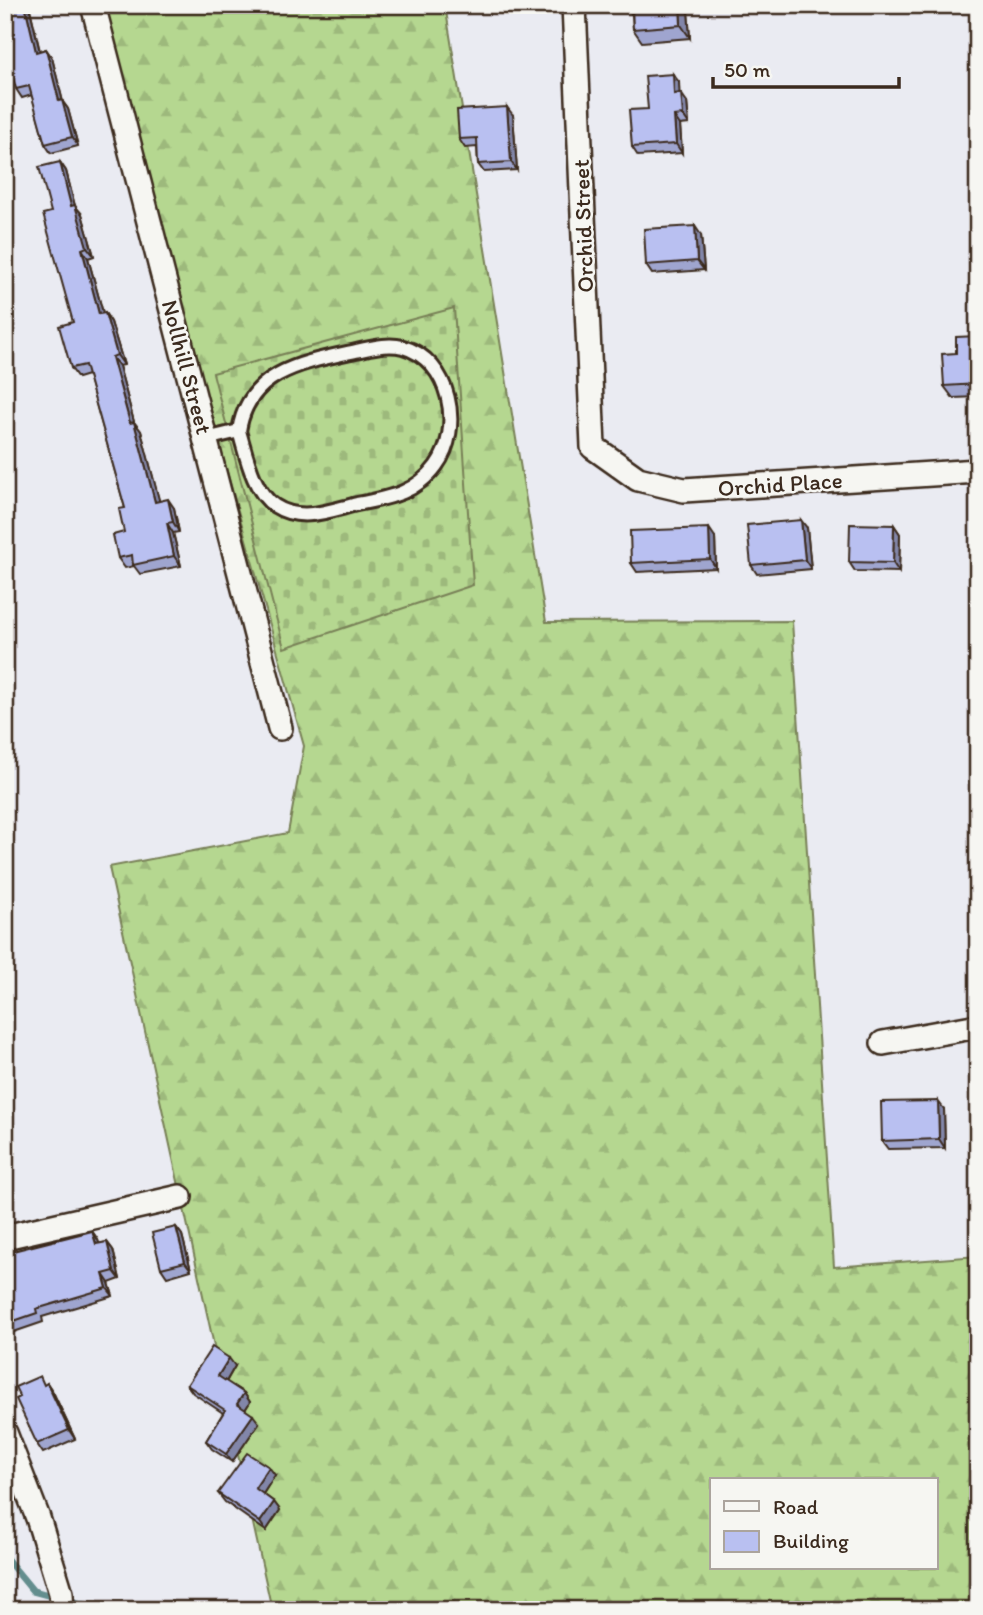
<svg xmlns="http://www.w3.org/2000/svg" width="983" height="1615" font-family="Itim,sans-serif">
	<defs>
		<pattern id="forest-firs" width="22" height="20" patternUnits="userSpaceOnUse" patternTransform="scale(1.75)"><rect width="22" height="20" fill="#b5d790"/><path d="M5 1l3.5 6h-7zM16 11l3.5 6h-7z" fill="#9db97c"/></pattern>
		<pattern id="cemetery-stones" width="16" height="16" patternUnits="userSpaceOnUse" patternTransform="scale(1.75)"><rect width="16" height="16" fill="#b5d790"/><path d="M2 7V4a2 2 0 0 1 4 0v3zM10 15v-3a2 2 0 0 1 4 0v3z" fill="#9db97c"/></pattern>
	</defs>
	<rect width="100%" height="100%" fill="#eaebf2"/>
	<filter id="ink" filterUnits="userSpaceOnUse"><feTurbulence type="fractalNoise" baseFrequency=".0143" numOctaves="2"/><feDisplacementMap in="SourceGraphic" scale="14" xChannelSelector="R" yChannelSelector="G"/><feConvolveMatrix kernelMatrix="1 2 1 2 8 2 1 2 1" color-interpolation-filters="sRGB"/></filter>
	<g filter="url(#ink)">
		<path fill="url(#forest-firs)" stroke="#788057" stroke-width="2" fill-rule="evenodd" d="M96 5H445L546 622 792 621 834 1267 978 1256V1610H272L109 867 288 833 304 746ZM712 1480H936V1568H712Z"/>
		<polygon fill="url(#cemetery-stones)" stroke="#788057" stroke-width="2" points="454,308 473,585 284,648 213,373"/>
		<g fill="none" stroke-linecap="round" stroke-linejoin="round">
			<polyline stroke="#648e8e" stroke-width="7" points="5,1557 33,1591 103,1610"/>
			<g stroke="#3b2a1e" stroke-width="18">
				<path id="lane" d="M206 439 239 431C248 370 306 362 356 351 371 348 387 343 403 347 450 360 464 428 436 466 428 477 415 487 403 492 389 498 373 501 357 504 331 510 301 523 275 506 253 492 246 454 239 431"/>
			</g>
			<g stroke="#3b2a1e" stroke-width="28">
				<g id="street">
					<polyline points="93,5 280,728"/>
					<polyline points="574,5 593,447 638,479 684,490 978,471"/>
					<polyline points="883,1043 978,1026"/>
					<polyline points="5,1237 180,1197"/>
					<polyline points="5,1433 38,1518 61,1593 62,1610"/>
				</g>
			</g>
			<use href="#lane" stroke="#f6f6f2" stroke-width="12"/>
			<use href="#street" stroke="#f6f6f2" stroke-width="23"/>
		</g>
		<g fill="#9fa5cf" stroke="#3b2a1e" stroke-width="2">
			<polygon points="5,5 29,5 40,51 46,49 52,58 63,102 68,109 78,146 51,153 45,144 32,95 22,98 16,89"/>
			<polygon points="624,5 684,5 688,11 690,38 642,42 633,29 632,15"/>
			<polygon points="679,82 679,93 687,102 689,124 680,125 682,153 638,156 632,147 648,109"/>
			<polygon points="513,115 517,170 484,172 478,164 477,147 465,148 459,139"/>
			<polygon points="60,162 66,171 75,206 82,214 94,256 88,258 103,313 105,313 111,322 124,365 119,366 134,422 141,431 159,501 174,508 179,532 173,533 181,566 140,574 134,566 125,568 118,558 124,532 125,508 88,375 78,378 71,368 73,322 51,212"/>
			<polygon points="701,235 704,270 652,274 646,265"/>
			<polygon points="978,336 978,397 953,398 944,386 956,353"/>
			<polygon points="894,525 900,534 899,572 855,571 849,562"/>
			<polygon points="807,528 811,569 757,574 751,565"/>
			<polygon points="715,537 716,568 637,572 631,563"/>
			<polygon points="944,1109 945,1148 888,1149 882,1141"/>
			<polygon points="176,1227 182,1235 191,1270 167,1277 161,1268"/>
			<polygon points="92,1231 98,1240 99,1244 107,1242 113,1250 120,1279 109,1283 113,1296 42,1317 43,1322 5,1335 5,1253"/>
			<polygon points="235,1366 226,1382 244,1393 250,1402 245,1410 259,1423 232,1462 212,1449 206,1441 223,1413 193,1393 187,1385"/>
			<polygon points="47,1383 53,1392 75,1439 43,1453 37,1444 46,1384"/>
			<polygon points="275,1475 263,1494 274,1502 280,1510 266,1531 225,1502 218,1493"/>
		</g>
		<g fill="#8286a9" stroke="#3b2a1e" stroke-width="2">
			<polygon points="25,5 29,5 42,61 36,52"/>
			<polygon points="680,5 684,5 688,11 690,38 681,25"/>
			<polygon points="46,49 52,58 63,102 68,109 78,146 72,137 59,101"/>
			<polygon points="673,74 679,82 680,102 674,94"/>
			<polygon points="681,93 687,102 689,124 683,115"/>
			<polygon points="507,107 513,115 517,170 511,162"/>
			<polygon points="674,116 680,125 682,153 676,144"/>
			<polygon points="60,162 66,171 75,206 82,214 94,256 87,247 71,206"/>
			<polygon points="695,226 701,235 704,270 697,261"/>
			<polygon points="82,249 88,258 106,324 99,314"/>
			<polygon points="105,313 111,322 124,365 117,355"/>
			<polygon points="112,357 119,366 137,433 130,423"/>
			<polygon points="134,422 141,431 162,511 155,502"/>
			<polygon points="168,499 174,508 179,532 173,522"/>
			<polygon points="801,520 807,528 811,569 805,560"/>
			<polygon points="167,523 173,533 181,566 174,556"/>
			<polygon points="894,525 900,534 899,572 893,563"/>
			<polygon points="709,528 715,537 716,568 710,559"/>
			<polygon points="938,1101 944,1109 945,1148 939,1139"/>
			<polygon points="176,1227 182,1235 191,1270 185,1262"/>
			<polygon points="92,1231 98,1240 102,1253 96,1244"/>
			<polygon points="107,1242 113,1250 120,1279 114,1271"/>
			<polygon points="103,1274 109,1283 113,1296 107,1288"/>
			<polygon points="229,1358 235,1366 224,1385 218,1376"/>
			<polygon points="47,1383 53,1392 75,1439 69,1430"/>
			<polygon points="244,1393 250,1402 243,1413 237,1404"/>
			<polygon points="253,1415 259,1423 232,1462 226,1454"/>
			<polygon points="269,1467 275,1475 261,1497 255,1488"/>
			<polygon points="274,1502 280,1510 266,1531 260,1522"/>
		</g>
		<g fill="#b9c0f1" stroke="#3b2a1e" stroke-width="2">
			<polygon points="5,5 25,5 36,52 46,49 59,101 62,100 72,137 45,144 29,86 16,89 5,46"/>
			<polygon points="632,5 680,5 681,25 633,29"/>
			<polygon points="673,74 674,94 681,93 683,115 674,116 676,144 632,147 629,110 648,109 645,76"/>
			<polygon points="507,107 511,162 478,164 477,138 459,139 457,110"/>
			<polygon points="60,162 71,206 75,205 87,247 82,249 99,314 105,313 117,355 112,357 130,423 134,422 155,502 168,499 173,522 167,523 174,556 133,565 132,555 118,558 113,535 124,532 119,509 125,508 85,365 71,368 59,326 73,322 43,214 51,212 39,167"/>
			<polygon points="695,226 697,261 646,265 644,229"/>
			<polygon points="978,336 978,384 944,386 942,354 956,353 956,337"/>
			<polygon points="801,520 805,560 751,565 747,525"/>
			<polygon points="850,524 894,525 893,563 849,562"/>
			<polygon points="709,528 710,559 631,563 630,531"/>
			<polygon points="938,1101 939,1139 882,1141 881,1102"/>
			<polygon points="176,1227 185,1262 161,1268 152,1233"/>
			<polygon points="92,1231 96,1244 107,1242 114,1271 103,1274 107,1288 36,1309 37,1313 5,1324 5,1253"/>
			<polygon points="212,1347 229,1358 218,1376 244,1393 237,1404 253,1415 226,1454 206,1441 225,1410 187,1385"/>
			<polygon points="40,1376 44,1385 47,1383 69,1430 37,1444 16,1399 20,1397 15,1387"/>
			<polygon points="247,1453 269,1467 255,1488 274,1502 260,1522 218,1493"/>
		</g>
	</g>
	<g text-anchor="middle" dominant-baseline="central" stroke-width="5" stroke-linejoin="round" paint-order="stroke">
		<g font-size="23" fill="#3b2a1e" stroke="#f6f6f2">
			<text transform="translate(583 226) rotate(-92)">Orchid Street</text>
			<text transform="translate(187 367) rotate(75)">Nollhill Street</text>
			<text transform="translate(780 484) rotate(-4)">Orchid Place</text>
		</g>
	</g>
	<rect width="983" height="1615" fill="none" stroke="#f6f6f2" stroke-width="28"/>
	<rect x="14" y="14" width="955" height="1587" fill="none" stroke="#3b2a1e" stroke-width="2.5" filter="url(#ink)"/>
	<rect x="710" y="1478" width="228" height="91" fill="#f6f6f2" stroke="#aba49d" stroke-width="2"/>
	<rect x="724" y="1501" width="35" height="10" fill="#f6f6f2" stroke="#aba49d" stroke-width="2"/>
	<text x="773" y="1514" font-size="21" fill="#3b2a1e">Road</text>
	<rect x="724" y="1531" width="35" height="21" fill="#b9c0f1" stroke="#aba49d" stroke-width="2"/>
	<text x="773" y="1548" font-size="21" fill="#3b2a1e">Building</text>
	<path d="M713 77v10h186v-10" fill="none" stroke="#3b2a1e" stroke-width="3.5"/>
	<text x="724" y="77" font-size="21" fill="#3b2a1e" stroke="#f6f6f2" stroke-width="5" paint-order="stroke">50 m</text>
</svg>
